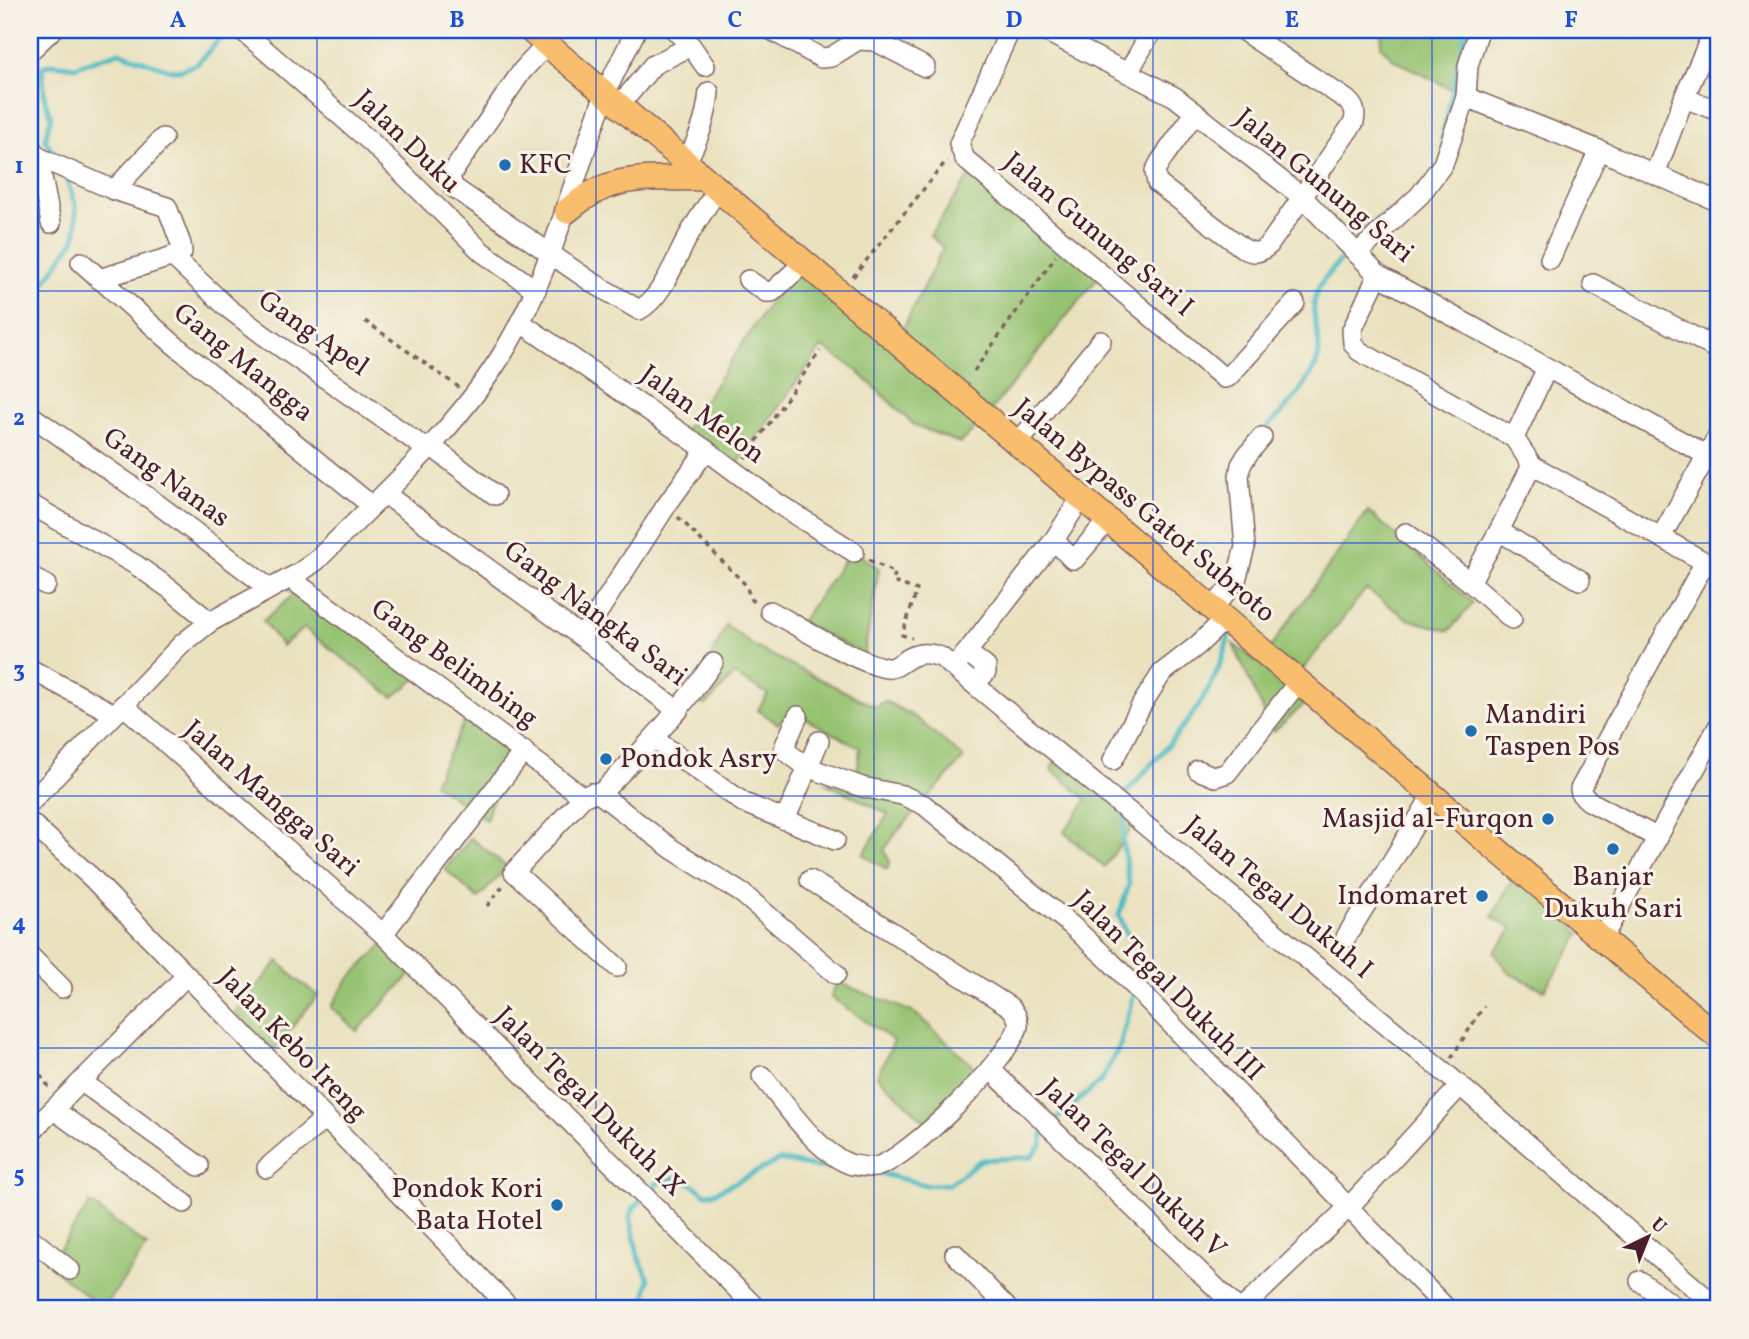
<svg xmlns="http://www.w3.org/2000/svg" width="1749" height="1339" font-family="Vollkorn,serif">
	<rect width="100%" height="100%" fill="#f7f3e8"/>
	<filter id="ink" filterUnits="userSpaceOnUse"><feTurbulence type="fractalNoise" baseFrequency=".0143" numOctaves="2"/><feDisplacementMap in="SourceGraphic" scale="14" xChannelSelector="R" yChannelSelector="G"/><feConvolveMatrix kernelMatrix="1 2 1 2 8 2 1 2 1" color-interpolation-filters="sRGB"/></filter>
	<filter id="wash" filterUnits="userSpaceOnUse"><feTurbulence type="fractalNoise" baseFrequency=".00686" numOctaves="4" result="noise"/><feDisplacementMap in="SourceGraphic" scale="28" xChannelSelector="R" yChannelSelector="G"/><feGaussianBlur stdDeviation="1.57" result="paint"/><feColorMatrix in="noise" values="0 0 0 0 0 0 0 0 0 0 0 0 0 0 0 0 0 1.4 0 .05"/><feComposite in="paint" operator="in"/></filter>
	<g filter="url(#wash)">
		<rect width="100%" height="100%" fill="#eae2bf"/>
		<g fill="#96c371" stroke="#70714e" stroke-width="2">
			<polygon points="1382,30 1480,30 1455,91 1394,60 1381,46"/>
			<polygon points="972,172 1101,274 982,421 960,443 914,425 854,368 822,347 736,466 681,436 794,266 895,345 943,248 930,235"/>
			<polygon points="1368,511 1473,603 1449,631 1408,619 1366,589 1289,687 1307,702 1273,732 1233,644 1259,663"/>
			<polygon points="852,549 879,569 864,655 801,622"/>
			<polygon points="278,580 354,621 420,676 393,697 304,628 282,646 263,621 293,595"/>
			<polygon points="726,625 755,647 876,707 885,701 915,717 964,758 897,832 884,850 890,862 887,869 863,855 888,814 826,783 857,775 860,748 792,711 778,724 758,710 768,694 734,675 706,705 690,702"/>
			<polygon points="466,718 509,750 486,820 434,783"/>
			<polygon points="1061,751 1072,751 1142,814 1104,867 1064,832 1087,800 1051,769"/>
			<polygon points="471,838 507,867 478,899 445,869"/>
			<polygon points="1517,871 1581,934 1544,990 1509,973 1494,952 1513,929 1492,917"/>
			<polygon points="389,938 419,966 357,1031 331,1007 347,981"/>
			<polygon points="278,961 296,979 318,995 274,1050 235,1012"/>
			<polygon points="837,982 915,1013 982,1074 932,1128 877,1076 894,1041 831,997"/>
			<polygon points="90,1203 147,1246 103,1309 49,1265"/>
		</g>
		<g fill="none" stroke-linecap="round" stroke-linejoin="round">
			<g stroke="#4ab9c3" stroke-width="5">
				<polyline points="1442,139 1466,30"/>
				<polyline points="57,158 45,140 51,117 45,100 42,67 53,64 75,67 119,52 170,70 181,70 197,64 228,30"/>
				<polyline points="1355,243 1367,228 1388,212"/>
				<polyline points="30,299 36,295 74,240 76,233 76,206 64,173"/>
				<path d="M1261 432C1280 417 1320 373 1319 349 1319 328 1308 310 1318 289 1324 276 1339 263 1349 251"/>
				<polyline points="1232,615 1235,590"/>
				<path d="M1126 802V793C1167 746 1219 696 1229 632"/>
				<polyline points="1125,816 1123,844 1129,884 1119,915 1140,967 1138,982"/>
				<polyline points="1052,1123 1101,1081 1120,1045 1134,994"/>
				<polyline points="879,1173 926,1185 949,1184 981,1160 1031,1157 1041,1145 1044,1130"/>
				<polyline points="643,1309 649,1279 638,1256 630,1216 633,1209 658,1183 680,1176 706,1194 714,1193 780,1160 814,1167 842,1168"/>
			</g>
		</g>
	</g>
	<g filter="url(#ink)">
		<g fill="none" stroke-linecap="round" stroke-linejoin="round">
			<g stroke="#82635f" stroke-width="22">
				<g id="minor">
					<polyline points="242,30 372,143 482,252 536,290"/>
					<polyline points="675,30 691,46 705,66"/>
					<polyline points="771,30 821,58 831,57 858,40 875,41 925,67"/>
					<polyline points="1010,30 959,144 965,159 1224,378 1228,377 1295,303"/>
					<polyline points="1043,30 1175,97 1302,197 1378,275 1719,462"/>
					<path d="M546 45 522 71 450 176 453 187 590 281 639 310C663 298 677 255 690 233 699 218 708 204 717 190"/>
					<polyline points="30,51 52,30"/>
					<polyline points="1128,73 1152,30"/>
					<polyline points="1466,97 1599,150 1719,202"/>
					<polyline points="1684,98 1719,111"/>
					<polyline points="620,105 653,65 691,46"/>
					<path d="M1195 113 1160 162 1155 172 1157 183 1244 249C1255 254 1260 253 1269 245L1354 122C1356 112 1355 107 1347 100L1242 30"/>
					<polyline points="30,147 38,157 114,190 167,207 181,244 182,252 177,255 99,279"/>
					<polyline points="38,157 51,223"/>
					<path d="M686 163C699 137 706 121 709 92"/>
					<polyline points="1655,174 1684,98 1714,30"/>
					<polyline points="114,190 163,138"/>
					<polyline points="1357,254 1420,195 1443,164 1466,97 1468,66 1479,30"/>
					<polyline points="172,256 228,308 262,334 428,450"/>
					<polyline points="1550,259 1599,150"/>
					<polyline points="81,262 171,342 372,506"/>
					<polyline points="1378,275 1352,330 1353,343 1359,351 1514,438"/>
					<polyline points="748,280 766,292 772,292 805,262"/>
					<polyline points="1593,284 1719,350"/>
					<polyline points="520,322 706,450 777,503 854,552"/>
					<polyline points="1711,345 1719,329"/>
					<polyline points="1547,368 1514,438 1532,465 1719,570"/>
					<polyline points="30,415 152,500 269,588"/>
					<polyline points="1018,443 1101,341"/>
					<polyline points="431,446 495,495"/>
					<polyline points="385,494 582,637 678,711"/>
					<polyline points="1081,498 1054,540 1072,559 1075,559 1107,521"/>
					<polyline points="30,504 136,565 170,589 210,622"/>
					<polyline points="1499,531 1580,580"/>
					<polyline points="1406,533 1470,582 1512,619"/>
					<polyline points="1661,537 1719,434"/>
					<polyline points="30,577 46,585"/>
					<polyline points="290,578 583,797"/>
					<polyline points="1470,582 1499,531 1532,465"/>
					<polyline points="1213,608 1236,580 1245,547 1239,476 1241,465 1247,455 1262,437"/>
					<path d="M770 611C800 627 855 662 886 668 902 671 908 645 941 657L1443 1071 1719 1309"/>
					<polyline points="582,637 666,506 706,450"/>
					<polyline points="967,652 1054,540"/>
					<polyline points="959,661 967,652 986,667 986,672 975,684"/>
					<polyline points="30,669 114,714"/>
					<polyline points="123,705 383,934 757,1309"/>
					<polyline points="798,716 785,745 784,750 807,767 862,787 902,795 924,805 1071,925 1111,962 1447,1309"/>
					<polyline points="654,739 744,803 835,840"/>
					<polyline points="1113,760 1142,704 1162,673 1198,645 1226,618"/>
					<polyline points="1198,770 1215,777 1227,773 1299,681"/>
					<path d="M600 794C642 752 679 712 713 663"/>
					<path d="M30 803 182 644 210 622 299 573 316 561C384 493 457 430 506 348 553 269 572 181 604 97 613 74 626 52 636 30"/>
					<polyline points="785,820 819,741"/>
					<polyline points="30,822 91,877 511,1309"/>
					<polyline points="1658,838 1589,801 1581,794 1580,789 1705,562"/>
					<polyline points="383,934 524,751"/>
					<polyline points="1346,937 1432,796"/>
					<polyline points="1602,939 1719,725"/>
					<polyline points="30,956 62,988"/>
					<polyline points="617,967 514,872 583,797 592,793 600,794 672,849 743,894 836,974"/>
					<polyline points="990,1069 1238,1309"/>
					<path d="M762 1076C784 1102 819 1156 853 1165 859 1166 870 1168 875 1167 906 1162 1012 1056 1018 1026 1019 1018 1015 1013 1010 1007L810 880"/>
					<polyline points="82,1082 199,1166"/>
					<polyline points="54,1110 184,1203"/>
					<polyline points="30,1133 186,976"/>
					<polyline points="267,1168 324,1119"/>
					<polyline points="30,1238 70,1270"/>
					<polyline points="955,1254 1008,1309"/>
					<polyline points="1640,1281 1678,1309"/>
					<polyline points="1242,1309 1348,1208 1460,1086"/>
				</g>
			</g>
			<g stroke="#82635f" stroke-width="27">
				<g id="major">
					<polyline points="530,30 1719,1038"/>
					<path d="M567 211C613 171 647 180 703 178"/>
				</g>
			</g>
			<g stroke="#82635f" stroke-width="3.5" stroke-dasharray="5 5" stroke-linecap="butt">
				<polyline points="853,277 947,160"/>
				<polyline points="365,321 460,388"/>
				<polyline points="974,371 1056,256"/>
				<polyline points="745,458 820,351"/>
				<polyline points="678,517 746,585 751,600 757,603"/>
				<polyline points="869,560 895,573 893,582 917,590 902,635 912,638"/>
				<polyline points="487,906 503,886"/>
				<polyline points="1451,1058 1484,1006"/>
				<polyline points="34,1067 51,1090"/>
				<polyline points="576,1106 593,1093"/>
			</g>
			<use href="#minor" stroke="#fff" stroke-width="19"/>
			<use href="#major" stroke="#f9be6d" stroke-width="24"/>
		</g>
	</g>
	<path fill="none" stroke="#1d4ed8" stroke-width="2" stroke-opacity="0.55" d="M317 30V1309M596 30V1309M874 30V1309M1153 30V1309M1432 30V1309M30 291H1719M30 543H1719M30 796H1719M30 1048H1719"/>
	<g fill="#1f6fb2" stroke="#f7f3e8" stroke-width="2.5">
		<circle cx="505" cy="165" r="7"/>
		<circle cx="1471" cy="731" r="7"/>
		<circle cx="606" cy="759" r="7"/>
		<circle cx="1548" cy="819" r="7"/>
		<circle cx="1613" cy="849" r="7"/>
		<circle cx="1482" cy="896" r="7"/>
		<circle cx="557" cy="1205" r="7"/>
	</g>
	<g text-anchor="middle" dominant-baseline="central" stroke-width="6" stroke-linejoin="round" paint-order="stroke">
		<g font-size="28" fill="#4a1f2b" stroke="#f7f3e8">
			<text transform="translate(407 142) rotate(44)">Jalan Duku</text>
			<text transform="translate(1324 186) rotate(40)">Jalan Gunung Sari</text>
			<text transform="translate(1098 235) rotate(40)">Jalan Gunung Sari I</text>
			<text transform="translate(313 334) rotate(35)">Gang Apel</text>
			<text transform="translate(243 363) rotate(39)">Gang Mangga</text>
			<text transform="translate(702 415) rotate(36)">Jalan Melon</text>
			<text transform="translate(166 478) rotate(36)">Gang Nanas</text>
			<text transform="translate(1144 511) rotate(40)">Jalan Bypass Gatot Subroto</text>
			<text transform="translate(595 614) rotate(37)">Gang Nangka Sari</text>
			<text transform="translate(454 664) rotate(36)">Gang Belimbing</text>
			<text transform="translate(271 799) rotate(41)">Jalan Mangga Sari</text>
			<text transform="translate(1278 898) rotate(40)">Jalan Tegal Dukuh I</text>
			<text transform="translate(1168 986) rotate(45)">Jalan Tegal Dukuh III</text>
			<text transform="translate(292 1045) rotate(46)">Jalan Kebo Ireng</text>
			<text transform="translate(589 1102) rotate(45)">Jalan Tegal Dukuh IX</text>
			<text transform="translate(1133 1169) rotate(44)">Jalan Tegal Dukuh V</text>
		</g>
		<g font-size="28" fill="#4a1f2b" stroke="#f7f3e8" text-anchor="start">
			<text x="519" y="165">KFC</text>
			<text x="1485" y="715">Mandiri<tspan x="1485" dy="32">Taspen Pos</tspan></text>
			<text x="620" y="759">Pondok Asry</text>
			<text x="1534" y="819" text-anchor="end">Masjid al-Furqon</text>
			<text x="1613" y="877" text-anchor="middle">Banjar<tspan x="1613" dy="32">Dukuh Sari</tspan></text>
			<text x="1468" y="896" text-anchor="end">Indomaret</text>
			<text x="543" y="1189" text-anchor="end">Pondok Kori<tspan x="543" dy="32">Bata Hotel</tspan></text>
		</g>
	</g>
	<rect width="1749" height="1339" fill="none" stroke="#f7f3e8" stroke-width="77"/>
	<g transform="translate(1648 1237) rotate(43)" stroke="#f7f3e8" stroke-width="5" paint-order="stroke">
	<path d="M0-5L12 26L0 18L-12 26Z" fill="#4a1f2b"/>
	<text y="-10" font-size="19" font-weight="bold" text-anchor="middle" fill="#4a1f2b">U</text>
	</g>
	<rect x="38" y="38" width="1672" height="1262" fill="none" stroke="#1d4ed8" stroke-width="2.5"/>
	<g font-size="23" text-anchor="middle" font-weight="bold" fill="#1d4ed8">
		<text x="178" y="27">A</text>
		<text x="457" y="27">B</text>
		<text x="735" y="27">C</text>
		<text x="1014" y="27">D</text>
		<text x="1292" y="27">E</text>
		<text x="1571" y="27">F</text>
		<text x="19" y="173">1</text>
		<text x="19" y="425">2</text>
		<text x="19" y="677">3</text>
		<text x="19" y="930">4</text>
		<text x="19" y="1182">5</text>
	</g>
</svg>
